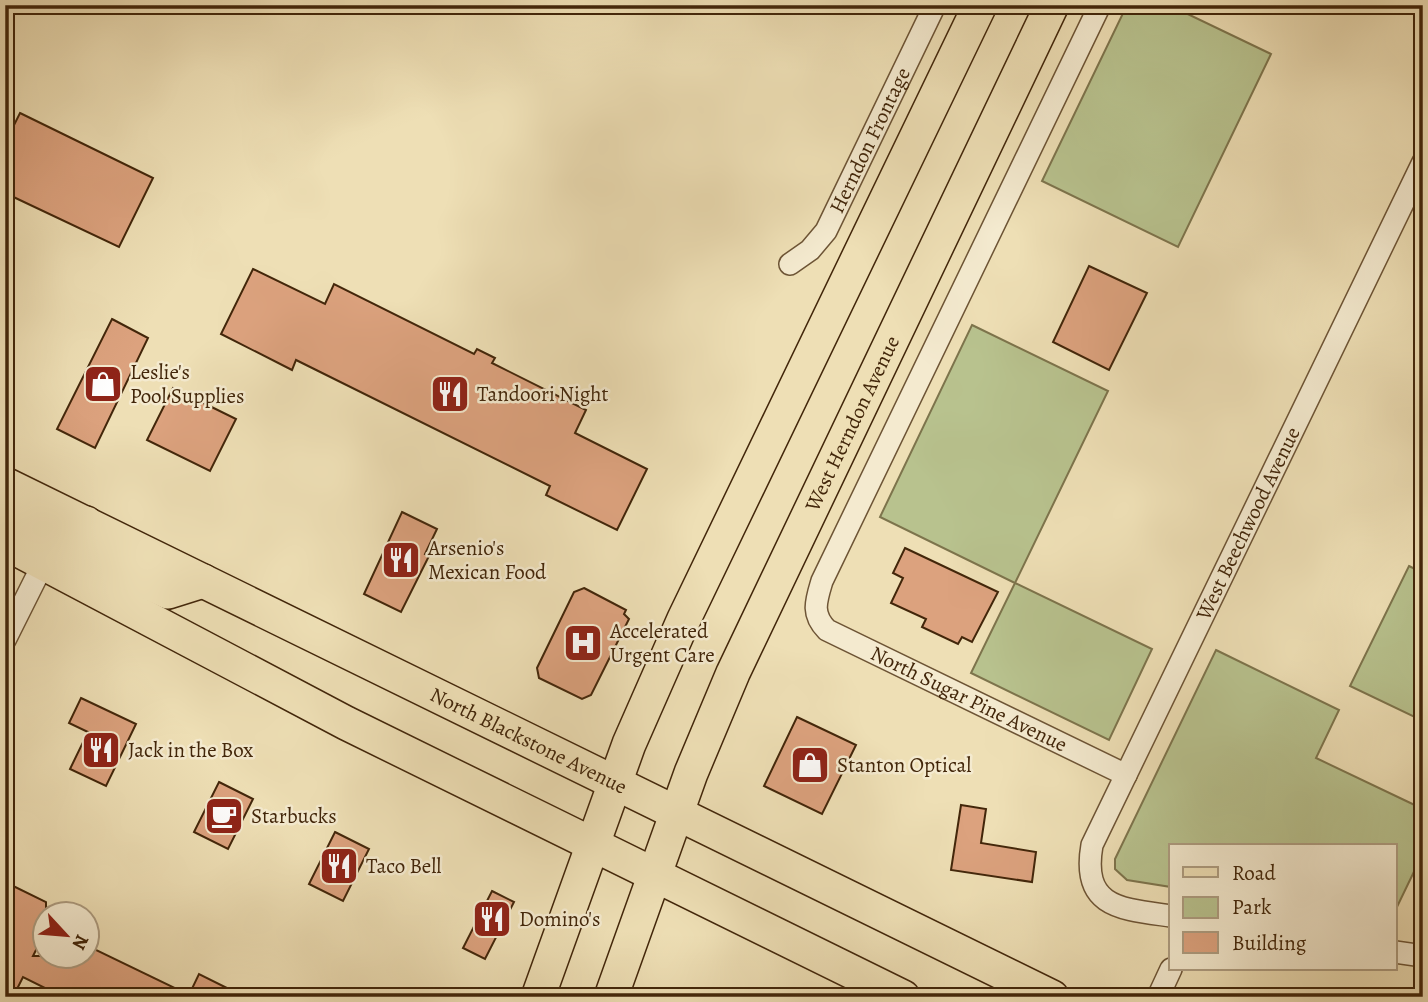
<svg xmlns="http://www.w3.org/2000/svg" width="1428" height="1002" font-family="Alegreya,serif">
	<rect width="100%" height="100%" fill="#eedfb5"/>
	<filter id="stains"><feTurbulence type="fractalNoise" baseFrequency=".00286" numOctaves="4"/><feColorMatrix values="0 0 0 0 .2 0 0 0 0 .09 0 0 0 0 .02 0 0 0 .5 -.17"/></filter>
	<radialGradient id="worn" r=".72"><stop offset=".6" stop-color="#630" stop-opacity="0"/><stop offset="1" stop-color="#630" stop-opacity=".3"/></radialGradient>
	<g fill="#b8c28e" stroke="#7d744c" stroke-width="2">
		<polygon points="1127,5 1169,5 1271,54 1178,247 1042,181"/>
		<polygon points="972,325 1108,391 1015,583 1152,649 1109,740 971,673 1015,583 880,517"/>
		<polygon points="1409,566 1423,573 1423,721 1350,686"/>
		<polygon points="1216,650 1339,710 1316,758 1423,809 1423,853 1395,911 1395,846 1171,846 1171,887 1127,880 1115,869 1115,859"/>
	</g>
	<g fill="#dca27e" stroke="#42260a" stroke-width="2">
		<polygon points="20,113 153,178 119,247 5,193 5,143"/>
		<polygon points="1089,266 1147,293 1109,370 1053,342"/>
		<polygon points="253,269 325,304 334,284 474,354 477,349 495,358 492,363 586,410 575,433 647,469 617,530 546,495 550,486 296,360 292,370 221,334"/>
		<polygon points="112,319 148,338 95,448 57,429"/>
		<polygon points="173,388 236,419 210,471 147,440"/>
		<polygon points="402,512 437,529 425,554 429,556 401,612 364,594"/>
		<polygon points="905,548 998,592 972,642 962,637 958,644 922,627 926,619 891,603 903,578 893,573"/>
		<polygon points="584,588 626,610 624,614 629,619 591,695 582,699 539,678 537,668 574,592"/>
		<polygon points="81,698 136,724 106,786 70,769 88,732 69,723"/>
		<polygon points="797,717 856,745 822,814 764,786"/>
		<polygon points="219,782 253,799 228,849 194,832"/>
		<polygon points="961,805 986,809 981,843 1036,852 1032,882 951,870"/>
		<polygon points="335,832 369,849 343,901 309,884"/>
		<polygon points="5,882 46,902 46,930 33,956 88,956 88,946 189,995 199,974 245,997 63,997 23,977 13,997 5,997"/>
		<polygon points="492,891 514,902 485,959 463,948"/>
	</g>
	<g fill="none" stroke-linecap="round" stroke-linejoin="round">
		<g stroke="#6d5435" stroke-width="24">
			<g id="street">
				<path id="s1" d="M1100 5 822 581C816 601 811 614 827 630L1126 775"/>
				<path id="s2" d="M790 264 810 250 826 231 935 5"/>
				<polyline points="5,640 44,562"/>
				<path id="s3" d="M1171 916C1121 909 1081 908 1092 845L1423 162"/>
				<polyline points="1395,952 1423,956"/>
				<polyline points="1158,997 1171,969"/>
			</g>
		</g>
		<g stroke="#42260a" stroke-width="36">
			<g id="primary">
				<path id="s4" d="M5 484 1052 997"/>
				<path d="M5 514C37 530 52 535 86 523"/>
				<polyline points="5,543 346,723 903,997"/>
				<polyline points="44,562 53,552 73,550 85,553 168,592 203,581"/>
				<polyline points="538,997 629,744 684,619 980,5"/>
				<path id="s5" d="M611 997 691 773 733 673 1052 5"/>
			</g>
		</g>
		<use href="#street" stroke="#f4eacf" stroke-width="21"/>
		<use href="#primary" stroke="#eedfb5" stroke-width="33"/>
	</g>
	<defs>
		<g id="shop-square" transform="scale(2.0125)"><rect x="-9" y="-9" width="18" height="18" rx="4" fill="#8f2418" stroke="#f4eacf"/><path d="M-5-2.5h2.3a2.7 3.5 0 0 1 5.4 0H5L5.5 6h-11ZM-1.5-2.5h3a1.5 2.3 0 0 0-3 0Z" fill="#fff"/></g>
		<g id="restaurant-square" transform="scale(2.0125)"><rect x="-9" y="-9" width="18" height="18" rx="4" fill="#8f2418" stroke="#f4eacf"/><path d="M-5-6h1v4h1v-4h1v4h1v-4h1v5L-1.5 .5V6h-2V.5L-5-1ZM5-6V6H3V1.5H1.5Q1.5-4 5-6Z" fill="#fff"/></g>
		<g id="hospital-square" transform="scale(2.0125)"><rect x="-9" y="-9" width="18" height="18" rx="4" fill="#8f2418" stroke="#f4eacf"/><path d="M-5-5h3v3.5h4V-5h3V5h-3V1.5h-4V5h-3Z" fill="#fff"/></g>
		<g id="cafe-square" transform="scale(2.0125)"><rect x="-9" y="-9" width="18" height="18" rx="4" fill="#8f2418" stroke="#f4eacf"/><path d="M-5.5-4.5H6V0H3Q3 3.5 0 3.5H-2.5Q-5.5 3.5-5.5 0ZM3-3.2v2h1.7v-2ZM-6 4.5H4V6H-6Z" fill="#fff"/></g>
	</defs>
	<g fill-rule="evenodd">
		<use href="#shop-square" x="103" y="384"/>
		<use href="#restaurant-square" x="450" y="394"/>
		<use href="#restaurant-square" x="401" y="560"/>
		<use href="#hospital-square" x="583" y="643"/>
		<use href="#restaurant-square" x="101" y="750"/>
		<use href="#shop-square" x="810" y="765"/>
		<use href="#cafe-square" x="224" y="816"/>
		<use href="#restaurant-square" x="339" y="866"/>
		<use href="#restaurant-square" x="492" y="919"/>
	</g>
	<g text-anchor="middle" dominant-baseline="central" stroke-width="5" stroke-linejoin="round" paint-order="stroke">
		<g font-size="21" fill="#42260a" stroke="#f4eacf">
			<text stroke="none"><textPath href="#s2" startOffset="150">Herndon Frontage</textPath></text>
			<text stroke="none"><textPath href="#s5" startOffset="623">West Herndon Avenue</textPath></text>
			<text stroke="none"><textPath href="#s3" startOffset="485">West Beechwood Avenue</textPath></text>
			<text stroke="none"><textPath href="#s1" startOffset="850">North Sugar Pine Avenue</textPath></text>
			<text stroke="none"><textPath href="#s4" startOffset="583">North Blackstone Avenue</textPath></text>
		</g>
		<g font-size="21" fill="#42260a" stroke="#f4eacf" text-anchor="start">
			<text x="130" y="372">Leslie's<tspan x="130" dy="24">Pool Supplies</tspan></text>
			<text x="477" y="394">Tandoori Night</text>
			<text x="428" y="548">Arsenio's<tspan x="428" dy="24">Mexican Food</tspan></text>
			<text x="610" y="631">Accelerated<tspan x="610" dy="24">Urgent Care</tspan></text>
			<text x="128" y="750">Jack in the Box</text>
			<text x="837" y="765">Stanton Optical</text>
			<text x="251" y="816">Starbucks</text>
			<text x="366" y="866">Taco Bell</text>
			<text x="519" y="919">Domino's</text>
		</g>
	</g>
	<rect width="1428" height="1002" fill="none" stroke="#eedfb5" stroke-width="28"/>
	<rect x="7" y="7" width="1414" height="988" fill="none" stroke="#42260a" stroke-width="3.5"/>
	<rect x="14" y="14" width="1400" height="974" fill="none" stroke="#42260a" stroke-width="2"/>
	<rect x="1169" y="844" width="228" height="126" fill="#f4eacf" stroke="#ad9c80" stroke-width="2"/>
	<rect x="1183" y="867" width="35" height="10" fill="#eedfb5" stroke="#ad9c80" stroke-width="2"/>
	<text x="1232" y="880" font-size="21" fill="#42260a">Road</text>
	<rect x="1183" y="897" width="35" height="21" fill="#b8c28e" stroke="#ad9c80" stroke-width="2"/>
	<text x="1232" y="914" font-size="21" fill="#42260a">Park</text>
	<rect x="1183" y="932" width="35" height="21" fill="#dca27e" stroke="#ad9c80" stroke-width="2"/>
	<text x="1232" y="950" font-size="21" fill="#42260a">Building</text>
	<g transform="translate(66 935) rotate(116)"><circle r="33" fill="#f4eacf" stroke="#ad9c80" stroke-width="2"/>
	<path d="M0-5L12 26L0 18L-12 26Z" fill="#8f2418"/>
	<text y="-10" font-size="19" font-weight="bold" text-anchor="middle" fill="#42260a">N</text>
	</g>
	<rect width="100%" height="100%" filter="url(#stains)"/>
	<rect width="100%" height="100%" fill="url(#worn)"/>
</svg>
